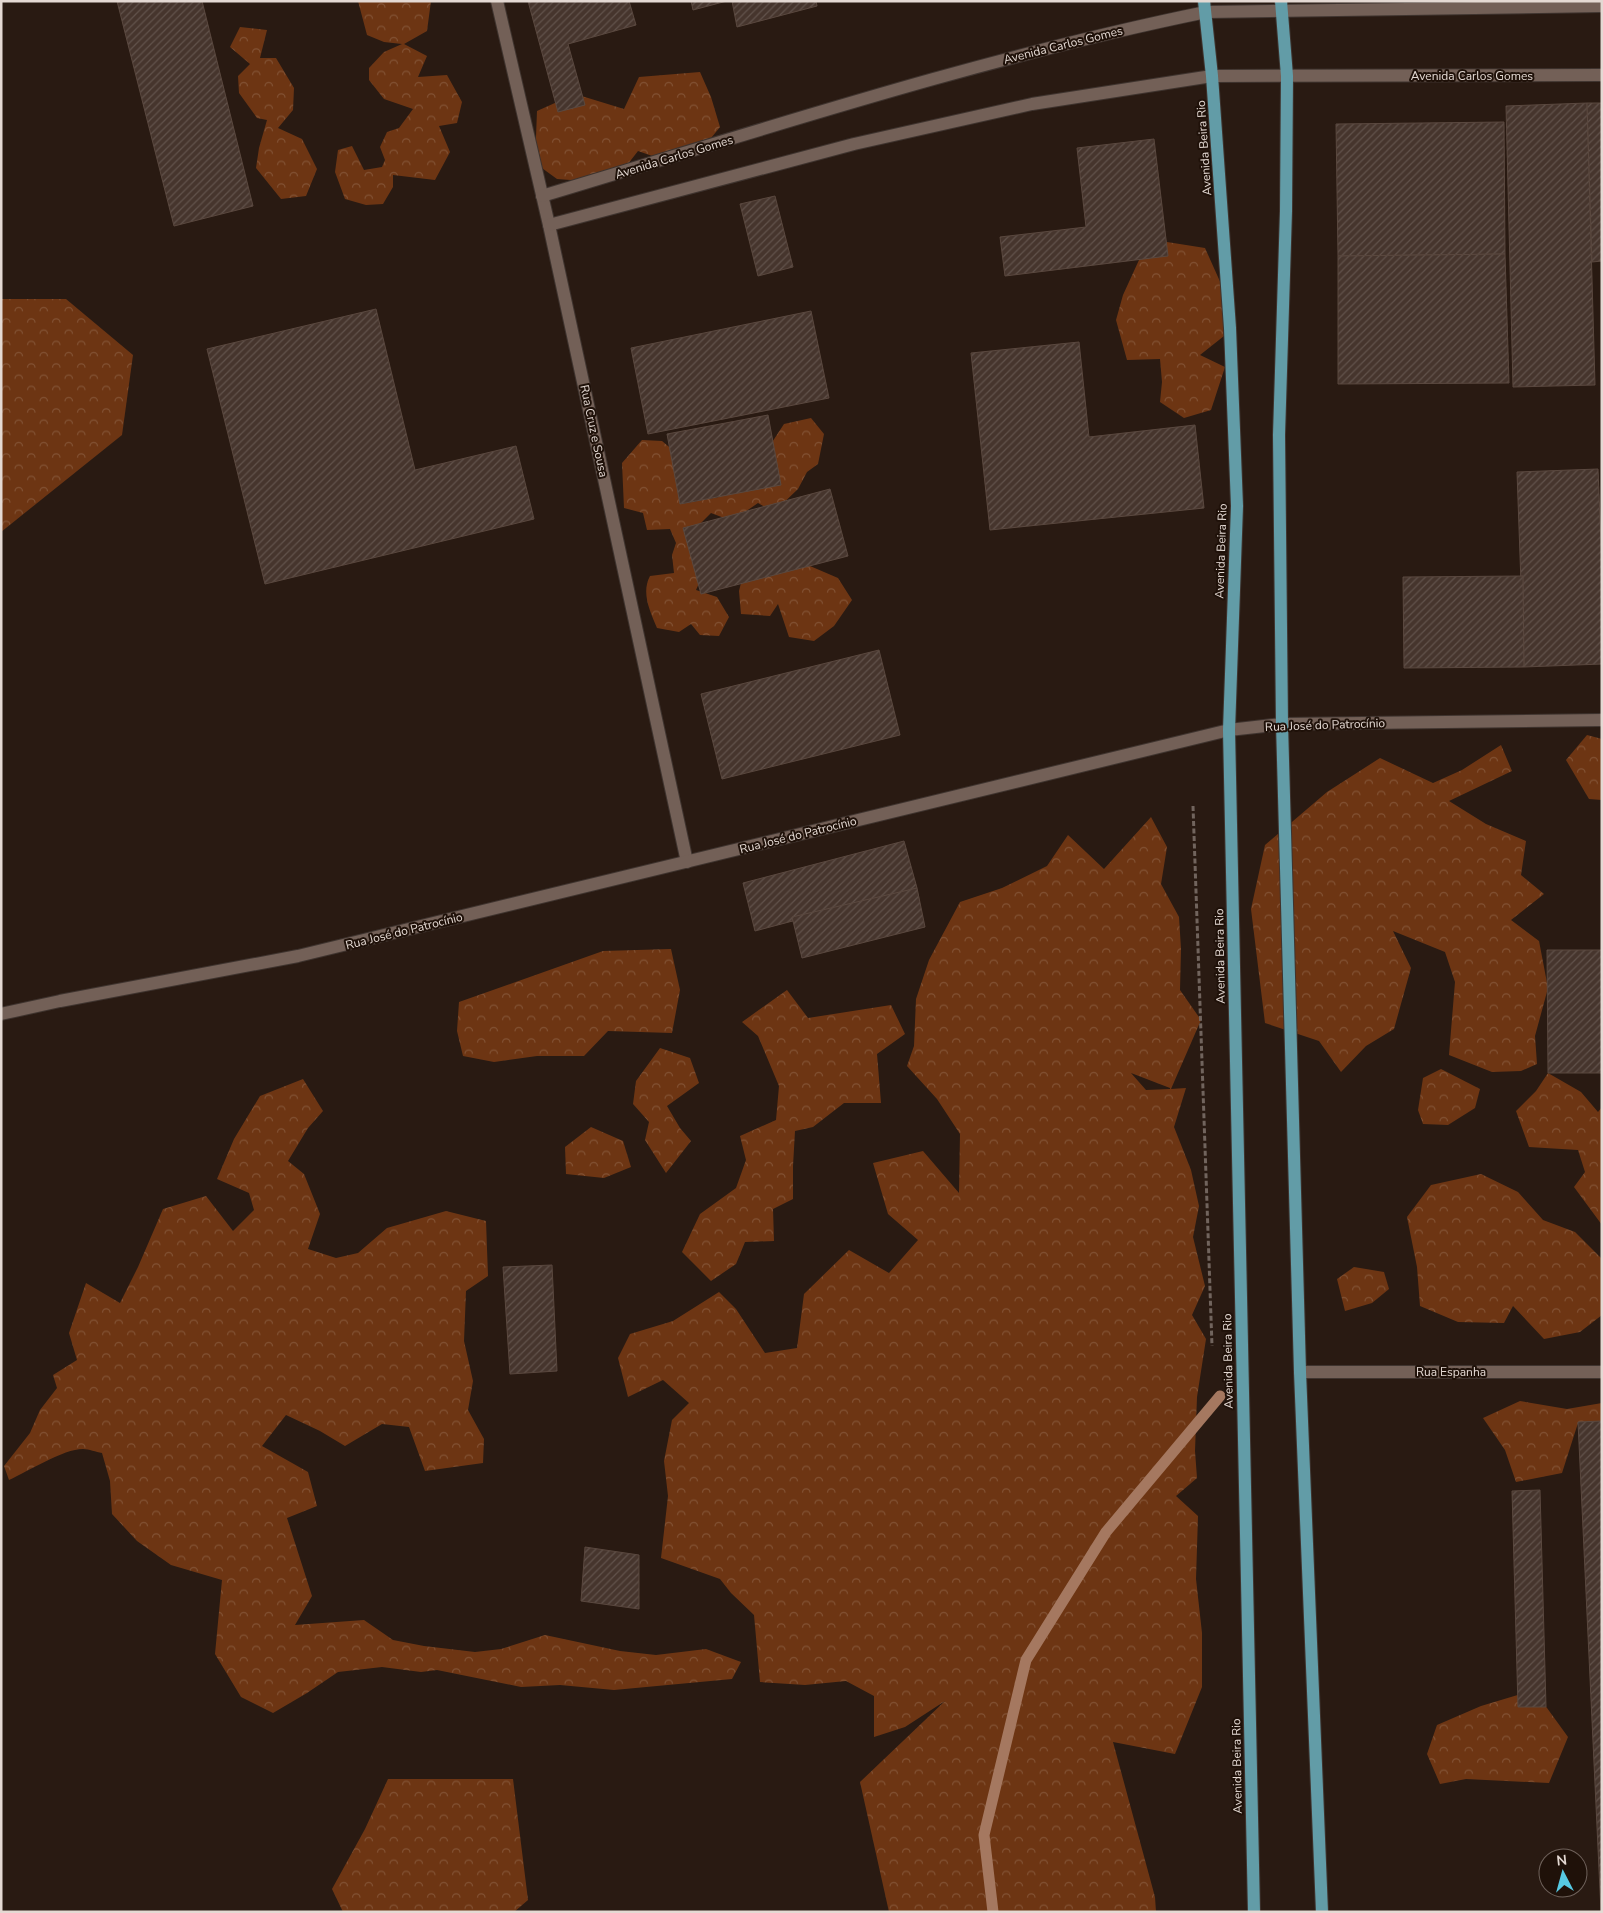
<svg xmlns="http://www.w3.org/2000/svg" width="1603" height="1913" font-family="'Nunito Sans',sans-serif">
	<defs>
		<pattern id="forest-crowns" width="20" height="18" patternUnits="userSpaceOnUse" patternTransform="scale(1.25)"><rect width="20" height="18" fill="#6d3513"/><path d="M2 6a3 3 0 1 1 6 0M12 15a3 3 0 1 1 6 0" fill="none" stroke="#825234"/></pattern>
		<pattern id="building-hatch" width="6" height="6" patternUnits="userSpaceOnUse" patternTransform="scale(1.25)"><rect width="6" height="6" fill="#46352d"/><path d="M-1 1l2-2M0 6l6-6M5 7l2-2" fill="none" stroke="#61524b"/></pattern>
	</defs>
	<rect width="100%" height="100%" fill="#291a12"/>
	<g fill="url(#forest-crowns)" fill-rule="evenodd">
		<polygon points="358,1 431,1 427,31 404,44 427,56 418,77 447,75 462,102 457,123 439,126 450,152 435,180 393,175 393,187 383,204 366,205 345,199 335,172 338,150 352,146 364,170 382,167 385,160 380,147 387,132 399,128 413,109 384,99 369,80 369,68 384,52 402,44 384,42 367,35"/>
		<polygon points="240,27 267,30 260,58 276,58 294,88 293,110 278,128 302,139 317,169 306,196 281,199 256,168 259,148 267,120 257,118 239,93 238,76 250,64 230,47"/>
		<polygon points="700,72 711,97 720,127 707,143 658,158 638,151 624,169 584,181 557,179 535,163 537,111 575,94 624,109 639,77"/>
		<polygon points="1167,242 1205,248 1222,286 1224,336 1200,355 1225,367 1211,410 1184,418 1160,402 1162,382 1160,359 1127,360 1116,320 1123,295 1139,260"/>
		<polygon points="1,299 66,299 133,355 122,435 1,532"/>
		<path d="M811 418 824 434 818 464 807 472 798 489 774 512 758 503 732 521 711 513 686 538 703 574 696 590 717 597 729 617 719 636 700 635 691 624 679 632 657 628C650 611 641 593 650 576L674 573 672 555 676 543 670 529 647 530 643 513 624 508 622 463 642 440 662 441 680 456 681 504 719 497 731 490H757L779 478 765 453 784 424Z"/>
		<polygon points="810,566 838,578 852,600 834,626 814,641 789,637 778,604 770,616 741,614 739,591 744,571 769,577 787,567"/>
		<polygon points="1587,735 1602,739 1602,800 1589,799 1566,760"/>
		<polygon points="1501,745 1512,771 1449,801 1486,824 1526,841 1521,875 1544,894 1511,920 1539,941 1548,988 1535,1036 1537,1064 1521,1071 1492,1072 1449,1055 1455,982 1445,952 1393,931 1411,968 1394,1029 1366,1046 1341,1072 1319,1041 1265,1023 1251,909 1265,845 1327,792 1380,758 1433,783 1462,770"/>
		<path d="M1151 817 1167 847 1161 884 1179 917 1181 949 1180 990 1201 1020 1171 1089 1186 1088 1174 1127 1191 1170 1199 1206 1193 1237 1205 1286 1192 1315 1206 1339 1197 1397 1195 1451 1197 1478 1176 1496 1198 1516 1196 1579 1202 1633V1687L1175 1754 1113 1742 1155 1897 1156 1912H889L860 1782 945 1701 905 1727 874 1737V1696L846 1681 805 1685 760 1682 754 1615 731 1593 720 1579 661 1558 668 1496 664 1461 672 1420 689 1403 663 1380 628 1397 618 1358 630 1334 673 1321 719 1292 736 1309 765 1353 797 1348 804 1294 849 1250 889 1273 918 1240 888 1214 873 1163 923 1151 959 1193 960 1134 937 1099 907 1066 914 1046 916 999 929 960 960 902 1002 888 1047 866 1068 835 1104 869ZM1131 1073 1170 1088V1089L1146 1090Z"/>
		<polygon points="671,949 680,990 672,1033 608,1031 584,1056 537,1056 494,1062 463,1056 457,1031 459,1002 603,951"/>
		<polygon points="787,990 808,1018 891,1005 905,1034 877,1054 881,1103 844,1103 813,1127 795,1131 793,1166 793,1199 773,1209 774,1241 745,1242 736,1264 711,1281 682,1252 700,1214 736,1188 746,1160 740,1136 776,1120 779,1086 758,1036 742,1022"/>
		<polygon points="660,1048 690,1058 699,1083 667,1106 680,1128 691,1141 666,1173 645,1140 649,1122 633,1104 636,1081"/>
		<polygon points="1441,1069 1480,1089 1475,1108 1448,1125 1423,1124 1418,1110 1423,1078"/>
		<polygon points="1548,1073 1581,1092 1598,1112 1602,1107 1602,1225 1574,1187 1585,1172 1578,1150 1529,1147 1516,1111 1536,1091"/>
		<path d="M303 1079 323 1111 308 1128 288 1161 304 1174 320 1214 308 1249 336 1258 358 1253 387 1228 446 1211 486 1221 488 1276 466 1291 464 1341 473 1381 468 1410 484 1439 483 1463 425 1471 409 1427 382 1424 345 1446 320 1431 286 1415 262 1446 308 1472 317 1506 287 1518 312 1596 295 1625 364 1620 393 1640 424 1646 475 1652 501 1649 545 1635 620 1651 656 1655 706 1649 741 1662 732 1679 614 1690 560 1685 521 1687 437 1670 421 1672 382 1667 338 1672 307 1693 273 1713 241 1697 215 1654 222 1580 171 1565 137 1541 112 1514 110 1481 102 1453C96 1452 89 1449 83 1449 63 1449 29 1471 9 1480L4 1466 30 1433 40 1410 57 1388 53 1375 77 1360 69 1333 86 1283 120 1303 138 1267 163 1209 206 1196 233 1231 254 1210 249 1193 217 1179 234 1139 260 1096Z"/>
		<polygon points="591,1127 623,1141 631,1167 604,1178 566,1174 565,1147"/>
		<polygon points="1481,1174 1518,1192 1543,1220 1575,1232 1602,1259 1602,1315 1580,1332 1544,1339 1513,1306 1504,1323 1458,1322 1420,1306 1417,1267 1407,1217 1431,1185"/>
		<polygon points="1354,1267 1384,1272 1389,1289 1372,1303 1345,1311 1337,1279"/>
		<polygon points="1520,1401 1567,1409 1602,1403 1602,1427 1578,1423 1562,1473 1516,1482 1505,1450 1483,1418"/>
		<polygon points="1534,1690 1568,1737 1549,1783 1466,1779 1440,1784 1427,1754 1437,1725 1481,1706"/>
		<polygon points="388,1779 513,1779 528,1900 514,1912 343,1912 332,1889 365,1829"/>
	</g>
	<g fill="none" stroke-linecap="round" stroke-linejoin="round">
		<polyline stroke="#a57860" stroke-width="11" points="993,1912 984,1835 1026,1660 1106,1532 1220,1396"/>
	</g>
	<g fill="url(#building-hatch)" stroke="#5a483f">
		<polygon points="117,1 202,1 253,206 174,226"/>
		<polygon points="528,1 629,1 636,25 568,44 585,105 558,112"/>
		<polygon points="691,1 727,1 693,10"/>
		<polygon points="732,1 816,1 817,6 737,27"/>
		<polygon points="1587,103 1595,385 1513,387 1506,106"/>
		<polygon points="1587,103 1602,103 1602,261 1592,262"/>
		<polygon points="1504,122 1505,254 1338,256 1336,124"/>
		<polygon points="1154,139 1168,256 1005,276 1000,237 1086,227 1077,148"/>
		<polygon points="775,196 793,267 758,276 740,204"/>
		<polygon points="1505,254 1509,383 1338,384 1338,256"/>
		<polygon points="376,309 415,470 516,446 534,519 265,584 207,349"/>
		<polygon points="811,311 829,398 648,434 631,348"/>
		<polygon points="1079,342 1089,437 1195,425 1204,508 990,530 971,353"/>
		<polygon points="768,415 781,485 680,504 667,434"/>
		<polygon points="1598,469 1602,568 1602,664 1524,667 1517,472"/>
		<polygon points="830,489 848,556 701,594 683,528"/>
		<polygon points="1523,576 1524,667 1404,668 1403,577"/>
		<polygon points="879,650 900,735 722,779 701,694"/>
		<polygon points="904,841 917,888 755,931 743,883"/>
		<polygon points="917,888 925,927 802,958 792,917"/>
		<polygon points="1547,950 1602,950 1602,1073 1548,1073"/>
		<polygon points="552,1265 557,1371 510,1374 503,1267"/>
		<polygon points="1602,1421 1602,1912 1601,1912 1578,1422"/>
		<polygon points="1540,1490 1546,1707 1518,1707 1512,1491"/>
		<polygon points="585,1547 639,1555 639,1609 581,1601"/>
	</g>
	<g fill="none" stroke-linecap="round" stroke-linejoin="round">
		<g stroke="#3f342f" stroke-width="14">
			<g id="minor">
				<polyline points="497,1 549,225 687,862"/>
				<path d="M542 196C762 130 981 58 1206 12L1602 6"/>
				<polyline points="549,225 854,144 1032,104 1212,76 1602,75"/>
				<polyline points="1,1014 60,1001 298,956 1229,730 1282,724 1602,720"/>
				<polyline points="1300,1372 1602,1372"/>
			</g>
		</g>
		<g stroke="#3f342f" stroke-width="14">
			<g id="major">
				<polyline points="1204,1 1212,76 1230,328 1237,506 1229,730 1254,1912"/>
				<polyline points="1281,1 1287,76 1286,211 1279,435 1282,724 1300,1372 1322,1912"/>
			</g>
		</g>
		<polyline stroke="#71645d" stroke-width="3" stroke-dasharray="5 2.5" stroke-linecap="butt" points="1193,806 1212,1346"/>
		<use href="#minor" stroke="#736057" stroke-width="12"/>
		<use href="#major" stroke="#629ca7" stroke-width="12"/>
	</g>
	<g text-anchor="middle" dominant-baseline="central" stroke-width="4" stroke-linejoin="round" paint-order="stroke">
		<g font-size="12" fill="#e4d9d3" stroke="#1f1109">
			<text transform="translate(1063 45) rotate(-14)">Avenida Carlos Gomes</text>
			<text x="1472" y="76">Avenida Carlos Gomes</text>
			<text transform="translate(1204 148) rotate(-94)">Avenida Beira Rio</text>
			<text transform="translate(674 157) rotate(-17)">Avenida Carlos Gomes</text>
			<text transform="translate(594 431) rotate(78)">Rua Cruz e Sousa</text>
			<text transform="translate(1221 551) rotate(-88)">Avenida Beira Rio</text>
			<text transform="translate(1325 725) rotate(-2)">Rua José do Patrocínio</text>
			<text transform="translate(798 835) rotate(-14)">Rua José do Patrocínio</text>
			<text transform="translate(404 931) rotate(-14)">Rua José do Patrocínio</text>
			<text transform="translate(1220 956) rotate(-91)">Avenida Beira Rio</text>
			<text transform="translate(1228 1361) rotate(-91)">Avenida Beira Rio</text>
			<text x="1451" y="1372">Rua Espanha</text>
			<text transform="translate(1237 1766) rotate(-91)">Avenida Beira Rio</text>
		</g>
	</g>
	<rect width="1603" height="1913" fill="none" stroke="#e4d9d3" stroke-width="5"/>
	<g transform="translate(1563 1873) rotate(354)"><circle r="24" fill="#1f1109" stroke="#6e615a"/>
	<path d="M0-4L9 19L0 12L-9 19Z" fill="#57c9e3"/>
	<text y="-8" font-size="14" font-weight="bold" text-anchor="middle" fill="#e4d9d3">N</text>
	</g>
</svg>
